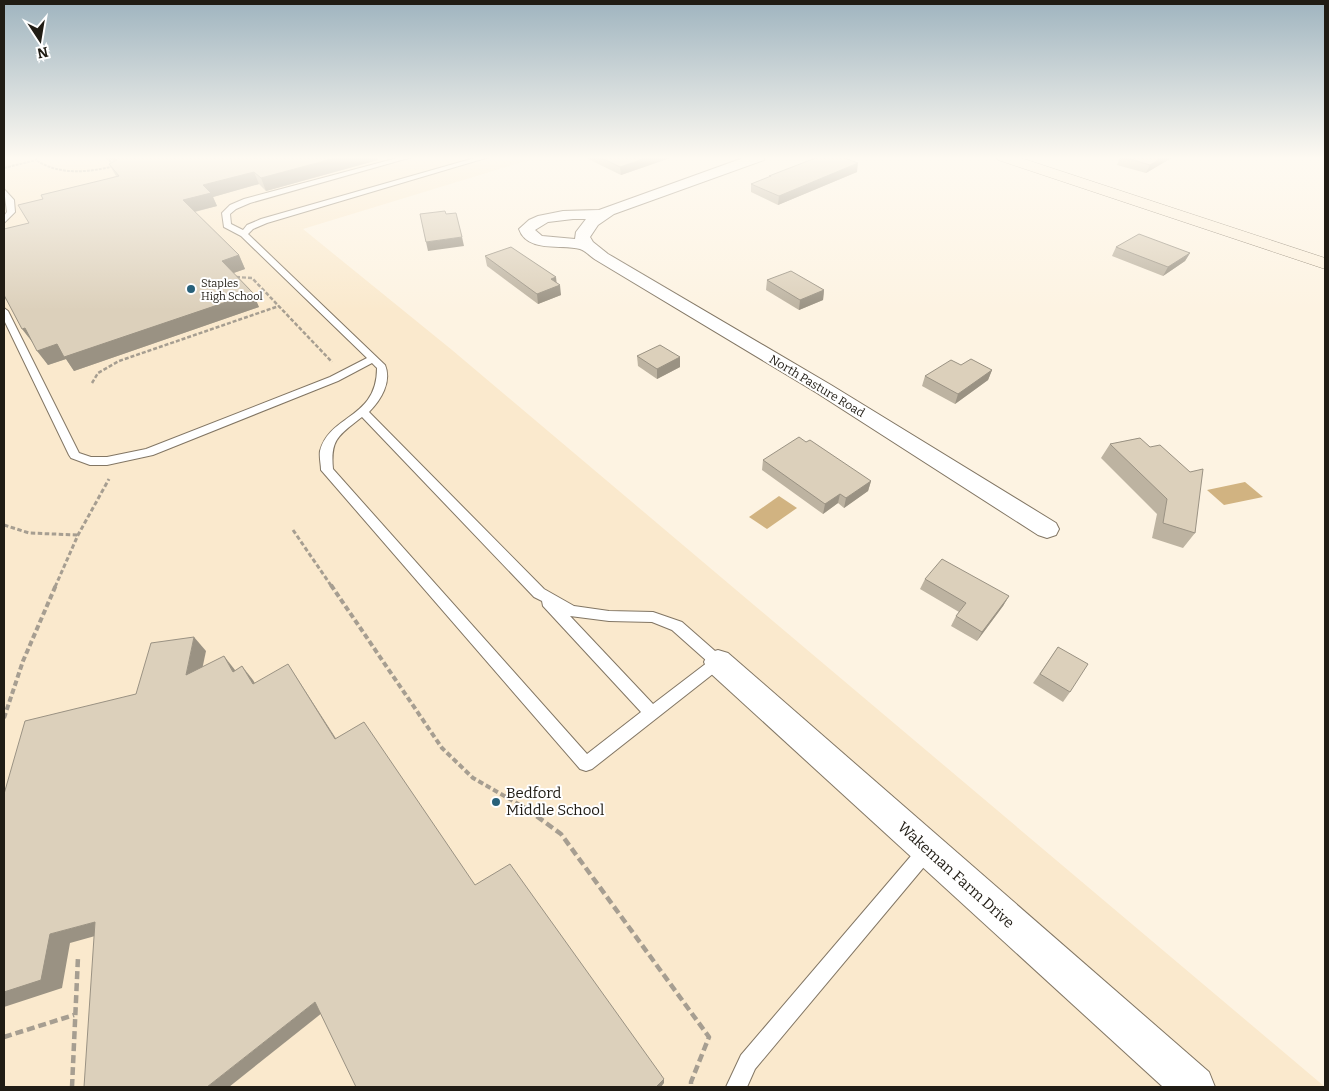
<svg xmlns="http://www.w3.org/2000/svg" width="1329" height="1091" font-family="Bitter,serif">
	<rect width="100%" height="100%" fill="#fdf3e2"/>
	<polygon fill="#fae9cd" points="4,157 539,157 303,229 452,350 1325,1087 4,1087"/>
	<g fill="#d1b381">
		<polygon points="1245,482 1263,497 1224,505 1207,490"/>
		<polygon points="779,496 797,508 767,529 749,517"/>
	</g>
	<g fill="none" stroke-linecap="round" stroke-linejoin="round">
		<g stroke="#827664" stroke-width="2">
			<g id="lane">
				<path d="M401 157H412L250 203 236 209 230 214 231 224 243 230 247 225 261 219 478 157H489L267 223 253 229 248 234 385 365C392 382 381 400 369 412L544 589 574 606 609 611 653 612 682 622 723 658 725 662 723 666 592 769 586 771 580 769 321 470C321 464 319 457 320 451 330 414 377 419 377 368L372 363 338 381 153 455 107 465H90L71 458 69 455 4 320V308L8 311 79 453 91 457H107L146 449 330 377 367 358 241 236 224 227 222 213 230 205 244 199ZM362 417 534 597 542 601 543 606 641 712 587 754 333 469C330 439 339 435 362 417ZM570 616 609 621 652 622 672 630 708 662 653 704Z"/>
				<polygon points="4,189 14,200 15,212 4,223 4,216 7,212"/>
				<polygon points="928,840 934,843 937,849 934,855 755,1069 747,1087 726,1087 741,1055 922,843"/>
			</g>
		</g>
		<g stroke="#827664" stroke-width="2">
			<g id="street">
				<path d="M746 157H765L764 160 614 214 598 225 590 237 593 242 608 254 831 385 1056 523 1059 529 1056 535 1047 538 1038 535 817 393 596 260C591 257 586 251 580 249 561 244 527 253 519 229L529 220 538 216 563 211 599 210ZM573 219H586L576 232 575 239 542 236 535 230 548 222Z"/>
				<polygon points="718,650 728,653 1209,1072 1215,1087 1163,1087 708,671 704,662 708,653"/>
			</g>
		</g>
		<g stroke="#827664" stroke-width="1">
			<polygon id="secondary" points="996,157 1018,157 1325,258 1325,269 998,160"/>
		</g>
		<g stroke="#a69e91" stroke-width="2" stroke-dasharray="3 1" stroke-linecap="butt">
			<path d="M36 157V160C60 176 89 172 115 166"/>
			<polyline points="106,157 113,164"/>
			<polyline points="4,168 36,160"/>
		</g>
		<g stroke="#a69e91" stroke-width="2.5" stroke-dasharray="4 2" stroke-linecap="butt">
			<polyline points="236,277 252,278 332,362"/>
			<polyline points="92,383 98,373 119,361 279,306"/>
		</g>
		<g stroke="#a69e91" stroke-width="3" stroke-dasharray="4.5 2.5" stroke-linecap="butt">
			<polyline points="4,525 29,533 78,535"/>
			<polyline points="293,530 332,587"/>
			<polyline points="55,587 78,535 109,479"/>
		</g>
		<g stroke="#a69e91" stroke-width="4" stroke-dasharray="5.5 3" stroke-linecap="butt">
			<polyline points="331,585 442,748 473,778 529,810"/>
			<polyline points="4,718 23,661 56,585"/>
		</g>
		<g stroke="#a69e91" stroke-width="4.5" stroke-dasharray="8 4" stroke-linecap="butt">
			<polyline points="527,809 561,834 709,1037 691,1082 691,1087"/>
			<polyline points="4,1037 74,1015"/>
			<polyline points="72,1087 78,957"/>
		</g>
		<use href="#lane" fill="#fff" fill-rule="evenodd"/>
		<use href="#street" fill="#fff" fill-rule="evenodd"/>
		<use href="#secondary" fill="#fcf0dc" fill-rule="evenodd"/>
	</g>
	<g fill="#bdb3a1">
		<polygon points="109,157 381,157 378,158 378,160 266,191 259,184 213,197 217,206 195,212 239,255 245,269 233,273 259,307 74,371 66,359 48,365 33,343 6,299 4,300 4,229 29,223 43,199 116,176 109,164 114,162"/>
		<polygon points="584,157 673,157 621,175"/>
		<polygon points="1120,157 1173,157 1146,173 1117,165"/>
		<polygon points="857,172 778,205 751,192 751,184 769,177 769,176"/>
		<polygon points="1116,247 1190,253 1185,261 1163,276 1112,256"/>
		<polygon points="485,256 556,282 561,295 538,304 487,266"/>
		<polygon points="767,280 824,290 823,300 799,310 766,290"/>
		<polygon points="637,356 680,357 680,367 657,379 638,366"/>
		<polygon points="961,365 992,370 988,380 955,404 922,386 925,376"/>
		<polygon points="1140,438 1195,533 1183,548 1152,538 1157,514 1101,458 1110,444"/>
		<polygon points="763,460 871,481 868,491 844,508 838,503 823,514 762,470"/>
		<polygon points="925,579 1009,596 1003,606 977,641 951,626 956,616 959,612 920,589"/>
		<polygon points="1058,647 1070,692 1063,702 1033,683"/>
	</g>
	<g fill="#9a9283">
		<polygon points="339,157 381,157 378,158 378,160 266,191 261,178"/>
		<polygon points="649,157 673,157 621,175 620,167"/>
		<polygon points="1163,157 1173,157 1146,173 1150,165"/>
		<polygon points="858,163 857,172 778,205 779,196"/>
		<polygon points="254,172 259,184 213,197 217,206 189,213 183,200 203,185"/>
		<polygon points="462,237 464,246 428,251 426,242"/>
		<polygon points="1190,253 1185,261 1163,276 1168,267"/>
		<polygon points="239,255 245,269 228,275 222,261"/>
		<polygon points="556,277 557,286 560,285 561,295 538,304 537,294 551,279"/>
		<polygon points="824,290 823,300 799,310 800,300"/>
		<polygon points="253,293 259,307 74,371 66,359 48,365 37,351 57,344"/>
		<polygon points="25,328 36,342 33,343 22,329"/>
		<polygon points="680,357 680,367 657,379 657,369"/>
		<polygon points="992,370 988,380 955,404 958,394"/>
		<polygon points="871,481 868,491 844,508 846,498"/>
		<polygon points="840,494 838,503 823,514 825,504"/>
		<polygon points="1009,596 1003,606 977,641 982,632"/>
		<polygon points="194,637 206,651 198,689 186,675"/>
		<polygon points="224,656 235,670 244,686 233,672"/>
		<polygon points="288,664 297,678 344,751 335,739"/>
		<polygon points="242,666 253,680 264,698 253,684"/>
		<polygon points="95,922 113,931 70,943 62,988 4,1007 4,992 50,934"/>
		<polygon points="315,1002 327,1009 229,1087 207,1087"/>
		<polygon points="664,1079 664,1083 661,1087 656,1087"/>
	</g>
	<g fill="#dcd0bb" stroke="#9a9283">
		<polygon points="114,157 339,157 261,178 254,172 203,185 211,193 183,200 239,255 222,261 253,293 64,357 57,344 37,351 25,328 22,329 4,295 4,229 29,223 18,205 43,199 41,195 119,176 109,164 117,160"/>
		<polygon points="600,157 649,157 620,167"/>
		<polygon points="818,157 842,157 858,163 779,196 751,184 771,176 769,176"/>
		<polygon points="1123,157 1163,157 1150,165"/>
		<polygon points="445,211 446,214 456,213 462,237 426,242 420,214"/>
		<polygon points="1139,234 1190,253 1168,267 1116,247"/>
		<polygon points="511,247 556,277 551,279 560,285 537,294 485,256"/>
		<polygon points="791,271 824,290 800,300 767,280"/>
		<polygon points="660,345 680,357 657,369 637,356"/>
		<polygon points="971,359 992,370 958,394 925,376 951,360 961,365"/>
		<polygon points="799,437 806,442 810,440 871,481 846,498 840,494 825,504 763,460"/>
		<polygon points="1140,438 1150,447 1160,445 1190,472 1203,469 1195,533 1163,523 1167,499 1110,444"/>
		<polygon points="942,559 1009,596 982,632 956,616 966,603 925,579"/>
		<polygon points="194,637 186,675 224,656 233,672 242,666 253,684 288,664 335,739 364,722 475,885 510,864 664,1079 656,1087 356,1087 315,1002 207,1087 84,1087 95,922 50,934 41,980 4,992 4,794 25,721 136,694 151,643"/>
		<polygon points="1058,647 1088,664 1070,692 1040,674"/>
	</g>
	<linearGradient id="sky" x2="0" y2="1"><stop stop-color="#9fb4bf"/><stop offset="0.51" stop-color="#fefaf2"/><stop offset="1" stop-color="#fefaf2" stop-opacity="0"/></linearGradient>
	<rect width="1329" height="310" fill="url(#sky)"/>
	<g fill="#28617a" stroke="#fff" stroke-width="2">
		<circle cx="191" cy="289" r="5"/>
		<circle cx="496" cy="802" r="5"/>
	</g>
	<g text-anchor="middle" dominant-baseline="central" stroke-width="4" stroke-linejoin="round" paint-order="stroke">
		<g font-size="11" fill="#201c14" stroke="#fff" text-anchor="start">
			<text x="201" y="283">Staples<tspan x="201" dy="13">High School</tspan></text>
		</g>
		<g font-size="12" fill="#201c14" stroke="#fff">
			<text transform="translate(817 386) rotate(31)">North Pasture Road</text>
		</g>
		<g font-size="15" fill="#201c14" stroke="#fff" text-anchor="start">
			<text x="506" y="793">Bedford<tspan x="506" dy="17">Middle School</tspan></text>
		</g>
		<g font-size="15" fill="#201c14" stroke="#fff">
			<text transform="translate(956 875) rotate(42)">Wakeman Farm Drive</text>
		</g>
	</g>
	<rect width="1329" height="1091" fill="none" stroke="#201c14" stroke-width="10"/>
	<g transform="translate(40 40) rotate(168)" stroke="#ffffff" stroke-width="4" paint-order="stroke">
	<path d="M0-4L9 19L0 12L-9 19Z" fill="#201c14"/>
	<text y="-8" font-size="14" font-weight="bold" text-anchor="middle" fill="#201c14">N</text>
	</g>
</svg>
